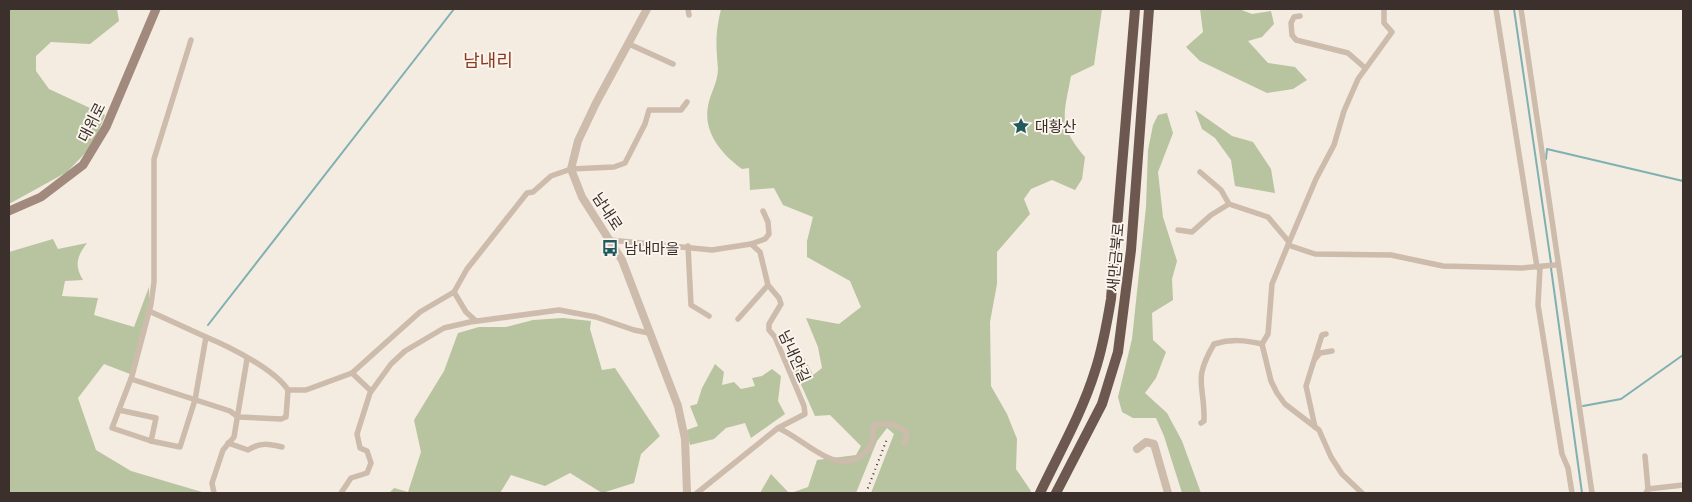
<svg xmlns="http://www.w3.org/2000/svg" width="1692" height="502" font-family="'Open Sans','Noto Sans KR',sans-serif">
	<rect width="100%" height="100%" fill="#f4ebe1"/>
	<g fill="#b8c4a0">
		<polygon points="9,9 117,9 119,21 90,44 51,42 36,56 36,71 49,89 105,115 93,145 67,172 9,204"/>
		<path d="M721 9H1102L1094 65 1071 76C1064 115 1057 124 1085 157L1082 179 1075 190 1052 180 1031 189 1024 199 1030 214 997 252V284L990 322 991 386 1007 414 1017 439 1016 469 1031 491 1030 493H871L894 434 887 428 877 441 856 493H791L808 487 817 460 856 455 861 446 830 415 815 416 791 362 804 358 813 375 822 368 818 347 806 318 839 324 861 307 850 281 807 257V241L813 217 783 205 774 188 750 190 749 168 742 169C722 154 703 133 708 106 710 94 718 82 718 69 716 43 715 35 721 9Z"/>
		<polygon points="1200,9 1239,9 1252,14 1271,11 1274,24 1262,37 1248,41 1268,63 1295,67 1307,80 1293,89 1267,93 1200,61 1186,47 1203,32"/>
		<polygon points="1195,110 1232,136 1253,142 1271,169 1275,193 1235,186 1231,160 1215,138 1202,129"/>
		<polygon points="1167,113 1173,133 1158,172 1163,217 1177,261 1172,279 1173,300 1152,313 1153,340 1166,352 1156,378 1145,393 1167,413 1182,441 1201,493 1182,493 1164,436 1156,418 1133,418 1122,412 1118,397 1132,339 1146,207 1148,150 1153,125 1158,115"/>
		<path d="M53 239 58 249 87 243C77 256 74 266 83 280L65 281 62 296 98 298 94 315 134 327 149 287V303L130 374 104 364 78 398 96 450 131 471 202 492 9 493V252Z"/>
		<polygon points="563,318 591,321 590,329 602,370 615,368 660,436 641,454 634,483 602,493 570,473 545,486 511,475 500,493 389,493 394,488 408,492 421,452 414,420 444,371 458,333 479,327 506,327 533,320"/>
		<polygon points="715,364 724,372 722,385 734,382 741,389 755,386 752,378 762,376 772,369 781,376 778,401 785,414 751,438 745,423 726,428 714,439 690,445 687,430 698,426 690,406 697,404 702,388"/>
		<polygon points="771,474 789,493 760,493"/>
	</g>
	<g fill="none" stroke-linecap="round" stroke-linejoin="round">
		<g stroke="#7fb0b2" stroke-width="2">
			<polyline points="1514,9 1551,263"/>
			<polyline points="1546,159 1547,149 1683,181"/>
			<polyline points="1551,268 1582,493"/>
			<polyline points="208,325 454,9"/>
			<polyline points="1583,406 1621,399 1683,355"/>
		</g>
		<g stroke="#cdbbac" stroke-width="5.5">
			<polyline points="688,9 689,15"/>
			<polyline points="1496,9 1537,267"/>
			<polyline points="1521,9 1592,493"/>
			<polyline points="1300,16 1294,17 1291,23 1292,35 1296,40 1348,53 1364,67"/>
			<path d="M191 40 154 159V282L151 304 132 376 112 428 151 441 180 447 195 400 206 337C230 347 274 369 288 390H306L352 373 420 312 454 292 467 269 527 193 533 192 551 176 571 169 614 167 625 163 645 124 649 110H681L687 102"/>
			<polyline points="629,44 673,64"/>
			<polyline points="1200,172 1221,190 1229,204"/>
			<polyline points="1178,230 1192,232 1211,215 1229,204 1268,217 1289,242"/>
			<polyline points="610,240 712,250 751,244 760,252 768,285 779,298 781,304 769,324 769,330 775,337 804,406 805,414 778,428 697,493"/>
			<polyline points="751,244 765,239 769,234 768,222 763,211"/>
			<polyline points="1288,245 1315,254 1391,255 1443,266 1522,268 1555,265"/>
			<polyline points="688,246 691,305 709,316"/>
			<polyline points="1540,267 1538,305 1562,454 1568,468 1572,493"/>
			<polyline points="454,292 466,312 476,321"/>
			<polyline points="149,311 206,337"/>
			<polyline points="738,319 768,285"/>
			<polyline points="1315,359 1320,353 1332,351"/>
			<polyline points="352,373 371,391"/>
			<polyline points="131,379 230,411 238,417 281,419 286,417 288,390"/>
			<polyline points="119,410 156,418 151,441"/>
			<path d="M1201 423 1204 421C1205 383 1192 382 1214 344 1231 339 1245 340 1262 344"/>
			<polyline points="1315,427 1306,386 1322,335 1326,334"/>
			<path d="M778 428C801 437 829 470 855 459 861 457 866 451 871 447L874 425C887 422 896 424 906 432V441L904 443"/>
			<path d="M228 443 248 450C260 442 269 444 282 447"/>
			<polyline points="1645,456 1648,489"/>
			<polyline points="214,493 212,483 223,450 234,437 247,359"/>
			<polyline points="341,493 351,478 367,473 371,463 367,451 360,448 357,434 370,393 391,364 405,351 444,328 470,322 559,310 596,317 634,330 649,333"/>
			<polyline points="1362,493 1342,474 1331,457 1319,430 1285,404 1277,393 1271,381 1262,344 1268,334 1272,284 1288,245 1316,179 1334,145 1344,111 1358,79 1392,32 1384,23 1384,9"/>
			<polyline points="1646,493 1648,489 1683,485"/>
		</g>
		<g stroke="#cdbbac" stroke-width="8">
			<polyline points="647,9 596,103 578,141 571,169 582,197 622,260 678,406 685,439 687,493"/>
			<polyline points="1137,449 1146,442 1154,444 1168,493"/>
		</g>
		<polyline stroke="#a18a7d" stroke-width="9" points="9,211 41,197 83,165 106,127 156,9"/>
		<g stroke="#6c584f" stroke-width="10">
			<path d="M1040 493C1059 453 1082 413 1095 371 1103 347 1107 323 1111 299L1135 9"/>
			<polyline points="1056,493 1102,404 1118,352 1131,250 1149,9"/>
		</g>
		<polyline stroke="#3b302b" stroke-width="2" stroke-dasharray="1 4" stroke-linecap="butt" points="866,493 887,439"/>
	</g>
	<defs>
		<g id="sight-bare" transform="scale(1.35)"><path d="M0-6L1.8-2.2L6-1.7L2.9 1.2L3.7 5.4L0 3.3L-3.7 5.4L-2.9 1.2L-6-1.7L-1.8-2.2Z" fill="#1f5a5e" stroke="#fbf5ee" stroke-width="2.5" paint-order="stroke"/></g>
		<g id="bus-bare" transform="scale(1.35)"><path d="M-5-6H5V4H4V6H2V4H-2V6H-4V4H-5ZM-3.5-4V0h7V-4ZM-3.5 1.2v1.5H-2V1.2ZM2 1.2v1.5H3.5V1.2Z" fill="#1f5a5e" stroke="#fbf5ee" stroke-width="2.5" paint-order="stroke"/></g>
	</defs>
	<g fill-rule="evenodd">
		<use href="#sight-bare" x="1021" y="126"/>
		<use href="#bus-bare" x="610" y="248"/>
	</g>
	<g text-anchor="middle" dominant-baseline="central" stroke-width="4" stroke-linejoin="round" paint-order="stroke">
		<g font-size="15" fill="#3b302b" stroke="#fbf5ee">
			<text transform="translate(91 122) rotate(-63)">대위로</text>
			<text transform="translate(608 211) rotate(57)">남내로</text>
			<text transform="translate(1115 257) rotate(-85)">새만금북로</text>
			<text transform="translate(795 356) rotate(66)">남내안길</text>
		</g>
		<g font-size="15" fill="#3b302b" stroke="#fbf5ee" text-anchor="start">
			<text x="1035" y="126">대황산</text>
			<text x="624" y="248">남내마을</text>
		</g>
		<g font-size="18" fill="#8c3b22" stroke="#fbf5ee">
			<text x="488" y="60">남내리</text>
		</g>
	</g>
	<rect width="1692" height="502" fill="none" stroke="#3b302b" stroke-width="20"/>
</svg>
